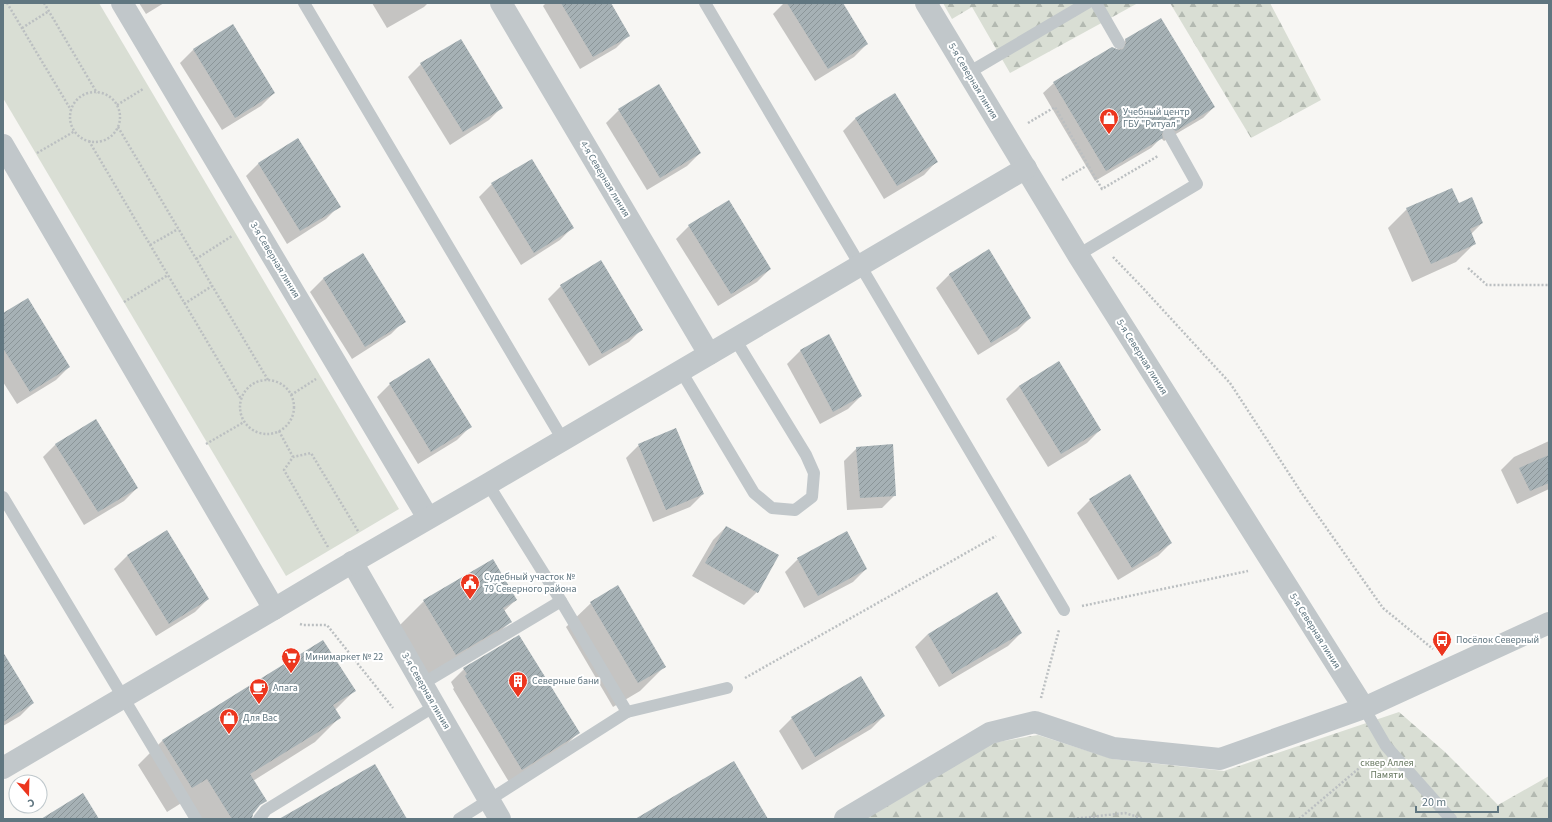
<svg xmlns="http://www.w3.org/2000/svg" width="1552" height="822" font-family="'Source Sans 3',sans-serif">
	<defs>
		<pattern id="forest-firs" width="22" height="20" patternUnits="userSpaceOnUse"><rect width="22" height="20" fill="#d9ded4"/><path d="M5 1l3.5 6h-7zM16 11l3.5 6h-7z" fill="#b3b9b1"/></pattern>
		<pattern id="building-hatch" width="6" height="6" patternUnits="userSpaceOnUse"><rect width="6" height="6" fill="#a6b1b5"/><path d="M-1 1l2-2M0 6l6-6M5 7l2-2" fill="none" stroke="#8b9598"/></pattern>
	</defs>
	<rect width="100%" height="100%" fill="#f7f6f3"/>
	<g fill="url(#forest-firs)">
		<polygon points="943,3 1138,3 1010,73 972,7 952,19"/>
		<polygon points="1170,3 1270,3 1321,100 1251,138"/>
		<polygon points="1399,712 1445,752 1498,805 1549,776 1549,819 861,819 986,744 1038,735 1113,759 1224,771"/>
	</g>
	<polygon fill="#d9ded4" points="3,3 99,3 399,509 286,576 3,98"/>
	<g fill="#0003">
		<polygon points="139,3 164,3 146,14"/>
		<polygon points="372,3 428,3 424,7 387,28"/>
		<polygon points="546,3 610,3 629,35 616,48 580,69 543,6"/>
		<polygon points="784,3 842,3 867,44 854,57 815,81 773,14"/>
		<polygon points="233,26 274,93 261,106 222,130 180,63 193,50"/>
		<polygon points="1126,40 1214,107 1203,118 1164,141 1161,138 1151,148 1095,181 1043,93 1054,83 1116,50"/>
		<polygon points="421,64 502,107 489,120 450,145 408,77"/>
		<polygon points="619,110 700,153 687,166 647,190 606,123"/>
		<polygon points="856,118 936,162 924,175 884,199 843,131"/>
		<polygon points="259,163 339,206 326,219 287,244 246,176"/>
		<polygon points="492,184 573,227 560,240 521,265 479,197"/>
		<polygon points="1458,204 1482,223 1471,234 1475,243 1456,262 1412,282 1388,228 1407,209"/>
		<polygon points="689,226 770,269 757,282 718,306 676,239"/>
		<polygon points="989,251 1030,318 1017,331 978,355 936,288 949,275"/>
		<polygon points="363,254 404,321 391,334 352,359 310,292 323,279"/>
		<polygon points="561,286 642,329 629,342 589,366 548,299"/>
		<polygon points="3,315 69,367 56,380 17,404 3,382"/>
		<polygon points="829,336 861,396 848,409 820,424 787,364 800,351"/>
		<polygon points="1059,362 1100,430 1087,443 1048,467 1006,399 1019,386"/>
		<polygon points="390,384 470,427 457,440 418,464 377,397"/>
		<polygon points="1549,441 1549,489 1517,504 1501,470 1514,457"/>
		<polygon points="56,444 137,488 124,501 84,525 43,457"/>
		<polygon points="639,445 703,494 690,507 653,522 626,458"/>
		<polygon points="857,448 895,495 882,508 847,510 844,461"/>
		<polygon points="1090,500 1171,543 1158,556 1118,580 1077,513"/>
		<polygon points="726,527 757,592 744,605 692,576 713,540"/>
		<polygon points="167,532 208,599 195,612 156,636 114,569 127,556"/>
		<polygon points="798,559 866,569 853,582 804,608 785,572"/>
		<polygon points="516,600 504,611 510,622 478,654 423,687 392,633 424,601"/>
		<polygon points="591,603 664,667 640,691 613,707 566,627"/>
		<polygon points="1021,633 1008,646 939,687 915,647 928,634"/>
		<polygon points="323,641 354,691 335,710 339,718 315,742 253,781 238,819 193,819 183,802 167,812 138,765 162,741"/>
		<polygon points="3,654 33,703 20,716 3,726"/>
		<polygon points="464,669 578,733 565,746 509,782 453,689 454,688 451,682"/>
		<polygon points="884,716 871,729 802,770 779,731 792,718"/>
	</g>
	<g fill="url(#building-hatch)">
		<polygon points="561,3 611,3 630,36 593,57"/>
		<polygon points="787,3 843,3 868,44 828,69"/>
		<polygon points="1161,18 1215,107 1176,131 1169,127 1165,128 1162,134 1163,138 1106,171 1053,82 1112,47 1119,50 1123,49 1126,43 1125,39"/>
		<polygon points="233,24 275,93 235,118 193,49"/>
		<polygon points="461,39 503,108 463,132 420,63"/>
		<polygon points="659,84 701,153 660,178 618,109"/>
		<polygon points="895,93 938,162 897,186 855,118"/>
		<polygon points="298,138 341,207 300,231 258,163"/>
		<polygon points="532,159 574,228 534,253 491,183"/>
		<polygon points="1452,188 1459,203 1472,197 1483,223 1470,229 1476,244 1431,264 1406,208"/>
		<polygon points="729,200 771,269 731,294 688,225"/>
		<polygon points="989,249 1031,318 991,343 949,274"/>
		<polygon points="363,253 406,322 365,347 323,278"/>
		<polygon points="601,260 643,330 602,354 560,285"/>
		<polygon points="28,298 70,367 30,392 3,348 3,313"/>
		<polygon points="829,334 862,396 833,412 800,350"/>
		<polygon points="429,358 472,427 431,452 389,383"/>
		<polygon points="1059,361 1101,430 1061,454 1019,386"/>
		<polygon points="96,419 138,488 98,512 55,444"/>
		<polygon points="676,428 704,494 666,510 638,444"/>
		<polygon points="893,444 896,496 860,498 856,447"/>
		<polygon points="1549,455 1549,483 1530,491 1519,468"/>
		<polygon points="1130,474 1172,543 1132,568 1089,499"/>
		<polygon points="726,526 779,555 758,593 705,563"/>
		<polygon points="167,530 209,599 169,624 127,555"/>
		<polygon points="847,531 867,569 818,596 797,558"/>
		<polygon points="493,559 517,600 503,608 512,622 456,655 423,600"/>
		<polygon points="618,585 666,667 638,683 590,602"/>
		<polygon points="997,592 1022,633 952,674 928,634"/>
		<polygon points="519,635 580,733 522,770 465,676 467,674 463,668"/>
		<polygon points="323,640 356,691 333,705 341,718 250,774 267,801 260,805 253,814 252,819 232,819 207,779 192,788 162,740"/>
		<polygon points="3,652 34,703 3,722"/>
		<polygon points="861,676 885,716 815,757 791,717"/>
		<polygon points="734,761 768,819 635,819"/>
		<polygon points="375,764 407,819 279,819"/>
		<polygon points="83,793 99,819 41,819"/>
	</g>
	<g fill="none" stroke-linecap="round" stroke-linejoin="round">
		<g stroke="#bbbfc1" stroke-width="2.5" stroke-dasharray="2 2" stroke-linecap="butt">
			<polyline points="7,3 71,110"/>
			<polyline points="44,3 97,93"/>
			<polyline points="22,28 49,11"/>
			<circle cx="95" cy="117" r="25"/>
			<polyline points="117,105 143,89"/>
			<polyline points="1028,123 1055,107 1088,165"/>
			<polyline points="118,127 268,380"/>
			<polyline points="89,141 241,399"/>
			<polyline points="37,153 75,131"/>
			<polyline points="1062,180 1088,165 1102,189 1158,156"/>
			<polyline points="150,245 178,229"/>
			<polyline points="1113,257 1141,286 1230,383 1301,492 1383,608 1433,649"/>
			<polyline points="196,259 232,236"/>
			<polyline points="1468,268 1487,285 1549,285"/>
			<polyline points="124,302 168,275"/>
			<polyline points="184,304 212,286"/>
			<circle cx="267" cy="407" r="27"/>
			<polyline points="291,395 316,379"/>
			<polyline points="279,431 293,457"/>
			<polyline points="206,444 244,422"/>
			<polyline points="328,547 284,470 293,457 311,453 358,531"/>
			<polyline points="1082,606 1248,571"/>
			<polyline points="300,624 303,625 327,625 393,708"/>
			<polyline points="745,678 996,536"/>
			<polyline points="1041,698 1059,630"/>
			<polyline points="1073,819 1125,813 1144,819"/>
			<polyline points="1299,819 1370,759"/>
		</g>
		<g stroke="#c1c7ca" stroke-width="12">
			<polyline points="304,3 563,440"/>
			<polyline points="705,3 1064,610"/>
			<polyline points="1096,3 1119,43"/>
			<polyline points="968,73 1087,3"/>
			<polyline points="1078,255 1197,184 1169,134"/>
			<polyline points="681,371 754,493 772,508 795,510 812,497 814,473 806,455 735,339"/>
			<polyline points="488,484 561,601 627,712 727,688"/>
			<polyline points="3,497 196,819"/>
			<polyline points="422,684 561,601"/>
			<polyline points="1364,708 1386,746 1451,819"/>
			<polyline points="259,819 266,810 435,706"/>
			<polyline points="459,819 627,712"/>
		</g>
		<g stroke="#c1c7ca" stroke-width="22">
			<polyline points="122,3 428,518"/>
			<polyline points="501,3 709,354"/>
			<polyline points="926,3 1078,255 1364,708"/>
			<polyline points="3,145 274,609"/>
			<polyline points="352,562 500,819"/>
			<polyline points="3,768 274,609 341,569 488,484 1026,168"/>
			<polyline points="845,819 990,733 1035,722 1113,748 1220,759 1364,708 1549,623"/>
		</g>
	</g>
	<defs>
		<g id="shop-pin" transform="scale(1)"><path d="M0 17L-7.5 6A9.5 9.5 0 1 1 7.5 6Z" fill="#ec361e" stroke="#fff"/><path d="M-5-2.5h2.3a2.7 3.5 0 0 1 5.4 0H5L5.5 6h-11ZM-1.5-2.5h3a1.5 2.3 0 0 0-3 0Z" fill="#fff"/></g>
		<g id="civic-pin" transform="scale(1)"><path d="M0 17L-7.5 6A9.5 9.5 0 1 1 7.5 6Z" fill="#ec361e" stroke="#fff"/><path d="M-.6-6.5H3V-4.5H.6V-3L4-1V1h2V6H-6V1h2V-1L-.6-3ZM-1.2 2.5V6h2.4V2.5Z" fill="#fff"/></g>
		<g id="bus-pin" transform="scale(1)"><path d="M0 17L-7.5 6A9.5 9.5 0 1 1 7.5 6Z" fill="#ec361e" stroke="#fff"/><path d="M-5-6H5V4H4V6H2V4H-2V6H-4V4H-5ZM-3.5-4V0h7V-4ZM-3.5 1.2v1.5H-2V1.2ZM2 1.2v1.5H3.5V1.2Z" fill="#fff"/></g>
		<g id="supermarket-pin" transform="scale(1)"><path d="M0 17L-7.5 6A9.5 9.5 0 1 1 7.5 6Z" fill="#ec361e" stroke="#fff"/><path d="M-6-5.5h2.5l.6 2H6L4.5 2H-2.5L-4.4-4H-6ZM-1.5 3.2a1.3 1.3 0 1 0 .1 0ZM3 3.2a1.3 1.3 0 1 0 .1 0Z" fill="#fff"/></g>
		<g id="building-pin" transform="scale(1)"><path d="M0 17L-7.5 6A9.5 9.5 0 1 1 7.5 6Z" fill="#ec361e" stroke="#fff"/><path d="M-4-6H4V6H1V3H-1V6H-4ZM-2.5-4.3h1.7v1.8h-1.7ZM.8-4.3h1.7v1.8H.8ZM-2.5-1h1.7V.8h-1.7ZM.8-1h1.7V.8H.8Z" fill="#fff"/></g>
		<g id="cafe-pin" transform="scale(1)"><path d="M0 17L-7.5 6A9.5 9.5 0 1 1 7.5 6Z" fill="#ec361e" stroke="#fff"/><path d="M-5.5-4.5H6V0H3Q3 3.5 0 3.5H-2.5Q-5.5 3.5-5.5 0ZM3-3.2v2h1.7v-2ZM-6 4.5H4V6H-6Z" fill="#fff"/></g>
	</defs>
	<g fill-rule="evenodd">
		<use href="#shop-pin" x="1109" y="118"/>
		<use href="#civic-pin" x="470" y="583"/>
		<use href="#bus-pin" x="1442" y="640"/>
		<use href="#supermarket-pin" x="291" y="657"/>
		<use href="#building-pin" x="518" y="681"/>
		<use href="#cafe-pin" x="259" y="688"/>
		<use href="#shop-pin" x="229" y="718"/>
	</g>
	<g text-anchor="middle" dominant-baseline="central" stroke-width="4" stroke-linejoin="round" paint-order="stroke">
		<g font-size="10" fill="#607680" stroke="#fff">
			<text transform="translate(973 81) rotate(59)">5-я Северная линия</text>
			<text transform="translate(605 179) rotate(59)">4-я Северная линия</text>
			<text transform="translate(275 260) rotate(59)">3-я Северная линия</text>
			<text transform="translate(1142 357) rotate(58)">5-я Северная линия</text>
			<text transform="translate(1315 631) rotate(58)">5-я Северная линия</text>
			<text transform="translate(426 691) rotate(60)">3-я Северная линия</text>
		</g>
		<g font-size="10" fill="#607680" stroke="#fff" text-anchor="start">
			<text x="1123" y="112">Учебный центр<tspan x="1123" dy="12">ГБУ "Ритуал"</tspan></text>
			<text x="484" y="577">Судебный участок №<tspan x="484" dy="12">79 Северного района</tspan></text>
			<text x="1456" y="640">Посёлок Северный</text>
			<text x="305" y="657">Минимаркет № 22</text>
			<text x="532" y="681">Северные бани</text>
			<text x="273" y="688">Апага</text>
			<text x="243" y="718">Для Вас</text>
		</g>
		<g font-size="10" fill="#66775f" stroke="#fff">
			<text x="1387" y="763">сквер Аллея<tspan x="1387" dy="12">Памяти</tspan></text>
		</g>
	</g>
	<rect width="1552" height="822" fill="none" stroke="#607680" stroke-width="8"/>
	<g transform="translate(28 794) rotate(160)"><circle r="19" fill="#ffffff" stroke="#bfc8cc"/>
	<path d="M0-3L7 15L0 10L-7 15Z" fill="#ec361e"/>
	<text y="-6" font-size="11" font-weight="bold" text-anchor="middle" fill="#607680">С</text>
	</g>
	<path d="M1416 806v6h82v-6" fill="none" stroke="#607680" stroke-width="2"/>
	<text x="1422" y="806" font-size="12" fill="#607680" stroke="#ffffff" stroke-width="3" paint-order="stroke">20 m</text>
</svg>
